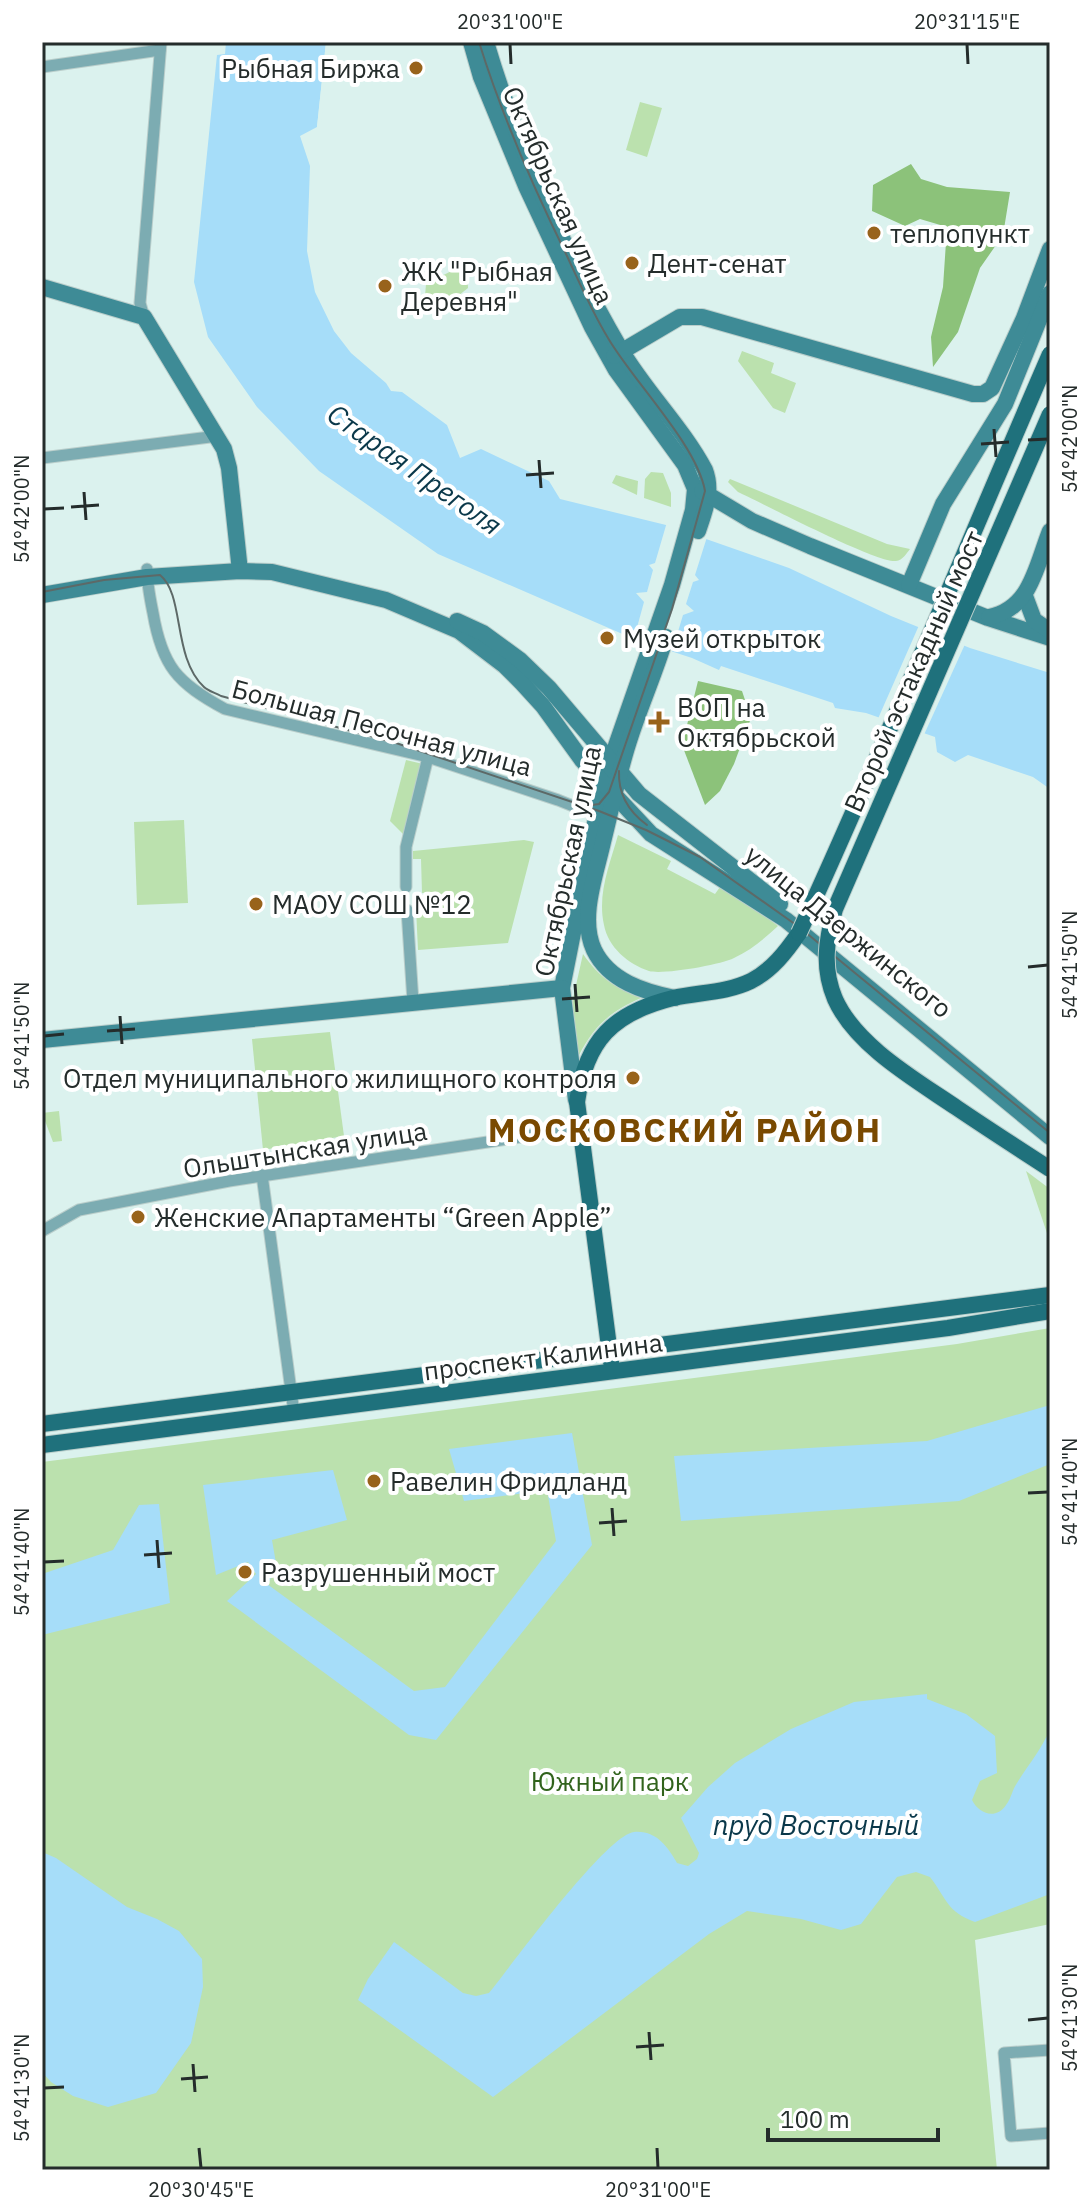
<svg xmlns="http://www.w3.org/2000/svg" width="1092" height="2212" font-family="'IBM Plex Sans',sans-serif">
	<rect width="100%" height="100%" fill="#dbf2ee"/>
	<g fill="#bbe1ae">
		<polygon points="640,102 662,108 647,157 626,150"/>
		<polygon points="467,263 468,288 444,307 435,306 425,296 426,284"/>
		<polygon points="742,351 774,363 771,373 796,383 785,413 773,408 738,361"/>
		<polygon points="651,472 663,473 671,493 671,507 644,498 645,479"/>
		<polygon points="616,475 638,481 637,495 612,483"/>
		<path d="M730 479 887 544 910 549C906 554 903 560 896 561 878 564 762 503 738 492L728 482Z"/>
		<polygon points="406,760 423,764 405,836 390,821"/>
		<polygon points="184,820 188,903 137,905 134,822"/>
		<path d="M618 835 671 861 667 869 715 894 720 887 749 904 778 926C764 939 751 950 734 958 720 965 662 975 649 971 628 964 608 947 604 925 597 894 610 864 618 835Z"/>
		<polygon points="524,840 534,842 508,943 418,950 416,908 436,906 434,892 422,893 421,859 413,859 413,851"/>
		<path d="M583 954C599 977 615 988 641 998 609 1012 594 1026 578 1057L572 1003Z"/>
		<polygon points="330,1032 344,1136 263,1150 252,1039"/>
		<polygon points="59,1111 62,1141 53,1142 42,1113"/>
		<polygon points="1026,1171 1050,1189 1050,1242"/>
		<polygon points="1050,1328 1050,1924 975,1940 997,2170 42,2170 42,1462 957,1344"/>
	</g>
	<g fill="#8cc27a">
		<polygon points="911,164 921,179 947,187 1010,192 1003,235 980,268 958,332 933,367 931,337 943,287 947,227 920,219 905,226 872,211 873,185"/>
		<polygon points="698,681 742,691 751,718 734,764 720,791 705,805 682,745"/>
	</g>
	<g fill="#a6ddf9">
		<polygon points="226,42 326,42 317,127 300,136 310,166 307,251 315,292 334,331 351,353 386,383 391,391 402,392 447,425 460,458 481,449 549,481 560,499 666,525 789,568 891,616 970,648 1050,673 1050,789 1033,777 968,755 955,762 937,752 935,737 866,713 835,708 833,703 721,666 719,670 692,658 634,639 438,554 319,471 257,407 208,337 194,282 217,55 225,54"/>
		<polygon points="1050,1405 1050,1464 959,1501 681,1521 674,1456 927,1441"/>
		<polygon points="572,1433 592,1545 436,1740 409,1735 227,1601 256,1574 248,1562 216,1575 203,1485 333,1470 347,1520 272,1540 277,1569 267,1584 414,1691 445,1687 556,1541 547,1490 464,1501 449,1449"/>
		<polygon points="159,1504 170,1603 42,1635 42,1574 113,1550 139,1505"/>
		<path d="M927 1694V1699L966 1714 995 1736 997 1773 980 1781 972 1800C979 1814 996 1820 1006 1805 1011 1799 1012 1790 1017 1783 1028 1765 1042 1749 1050 1729V1894L975 1922C947 1912 947 1899 930 1877L916 1872 897 1877 861 1924 841 1930 801 1919 747 1911 709 1934 493 2097 358 2000 368 1979 394 1942 463 1993 476 1996 489 1993C511 1966 606 1835 634 1832 656 1830 668 1847 677 1863L688 1866 697 1859 699 1853 681 1818 708 1787 735 1763 791 1729 854 1702Z"/>
		<polygon points="42,1852 56,1858 127,1907 157,1919 179,1931 202,1959 203,1987 191,2043 156,2093 108,2107 73,2096 51,2082 42,2072"/>
	</g>
	<g fill="#dbf2ee">
		<polygon points="326,42 330,42 321,125 317,127"/>
		<polygon points="667,522 707,537 695,575 699,580 693,582 686,604 694,611 683,615 671,655 633,642 644,602 636,593 647,592 653,570 649,565 655,563"/>
		<polygon points="920,623 966,642 923,737 877,721"/>
	</g>
	<g fill="none" stroke-linecap="round" stroke-linejoin="round">
		<g stroke="#bacecb" stroke-width="13">
			<g id="street">
				<polyline points="42,67 160,50"/>
				<polyline points="144,317 140,303 161,42"/>
				<polyline points="42,458 218,436"/>
				<path d="M147 569C147 584 150 598 153 613 162 666 177 683 225 709L428 757 558 800 598 816"/>
				<polyline points="406,887 406,847 428,757"/>
				<polyline points="407,910 413,1002"/>
				<polyline points="262,1175 294,1413"/>
				<polyline points="42,1231 79,1210 229,1181 580,1128"/>
				<polyline points="1050,2050 1004,2053 1011,2136 1050,2133"/>
			</g>
		</g>
		<g stroke="#bacecb" stroke-width="18">
			<g id="secondary">
				<polyline points="471,42 481,77 526,186 592,327 616,370 685,465 695,489 693,510 672,585 603,783 562,988 576,1100"/>
				<path d="M486 42C516 144 567 258 621 350 646 392 682 427 705 470 713 491 705 510 698 531"/>
				<polyline points="42,287 144,317 224,449 229,468 240,571"/>
				<polyline points="614,356 680,317 702,317 973,394 983,394 992,388 1024,318 1050,249"/>
				<polyline points="702,491 752,521 810,546 988,618 1050,638"/>
				<polyline points="909,585 943,504 1005,404 1050,293"/>
				<polyline points="42,595 147,577 240,571 272,572 386,600 459,631 505,666 522,683 543,706 582,760 651,834 786,920 1050,1137"/>
				<polyline points="1025,596 1034,620 1050,631"/>
				<path d="M989 617C1031 609 1036 566 1050 531"/>
				<polyline points="457,621 483,633 520,660 549,688 639,794 780,904"/>
				<path d="M666 637C656 670 642 702 631 735 619 770 612 806 603 842 596 874 579 918 594 950 609 981 644 992 675 998"/>
				<polyline points="42,1040 562,988"/>
			</g>
		</g>
		<g stroke="#bacecb" stroke-width="18">
			<g id="primary">
				<path d="M611 1362 577 1102C586 1040 613 1013 673 998 700 992 726 993 751 981 772 970 786 952 799 933"/>
				<polyline points="42,1424 1050,1295"/>
				<polyline points="42,1445 948,1328 1050,1311"/>
			</g>
		</g>
		<use href="#street" stroke="#7cacb2" stroke-width="11"/>
		<use href="#secondary" stroke="#3e8b96" stroke-width="16"/>
		<use href="#primary" stroke="#1f717c" stroke-width="16"/>
		<g stroke="#5d6967" stroke-width="2">
			<path d="M479 42C502 116 533 187 567 256 580 284 592 312 608 338 633 381 697 445 705 491L672 609 609 792 599 804 585 806"/>
			<path d="M42 592 104 580 160 575C185 595 172 657 204 687 208 691 216 693 221 696L396 743 599 811 646 830 700 857 799 927 1050 1133"/>
			<path d="M619 771C618 795 629 812 647 825"/>
		</g>
		<g stroke="#bacecb" stroke-width="18" stroke-linecap="butt">
			<g id="primary-bridge">
				<path d="M1050 414 835 909C826 940 822 968 835 999 856 1046 916 1080 957 1108 988 1129 1019 1149 1050 1169"/>
				<path d="M799 933C887 742 966 547 1050 354"/>
			</g>
		</g>
		<use href="#primary-bridge" stroke="#1f717c" stroke-width="16"/>
	</g>
	<path fill="none" stroke="#242c2b" stroke-width="3" d="M510 44 511 64M967 44 968 64M994 429 996 457M1028 440 1048 439M981 444 1009 442M539 460 541 488M526 475 554 473M84 492 86 520M71 507 99 505M44 509 64 508M1028 967 1048 965M575 984 577 1012M562 999 590 997M120 1016 122 1044M107 1031 135 1029M44 1036 64 1034M1028 1493 1048 1492M612 1508 614 1536M599 1523 627 1521M157 1540 159 1568M144 1555 172 1553M44 1562 64 1561M1028 2020 1048 2018M649 2032 651 2060M636 2047 664 2045M193 2064 195 2092M181 2079 208 2077M44 2088 64 2087M199 2148 201 2168M657 2148 658 2168"/>
	<g fill="#98631b" stroke="#fff" stroke-width="3">
		<circle cx="416" cy="68" r="8"/>
		<circle cx="874" cy="233" r="8"/>
		<circle cx="632" cy="263" r="8"/>
		<circle cx="385" cy="286" r="8"/>
		<circle cx="607" cy="638" r="8"/>
		<path d="M655 710h8v8h8v8h-8v8h-8v-8h-8v-8h8z"/>
		<circle cx="256" cy="904" r="8"/>
		<circle cx="633" cy="1078" r="8"/>
		<circle cx="138" cy="1217" r="8"/>
		<circle cx="374" cy="1481" r="8"/>
		<circle cx="245" cy="1572" r="8"/>
	</g>
	<g text-anchor="middle" dominant-baseline="central" stroke-width="8" stroke-linejoin="round" paint-order="stroke">
		<g font-size="26" fill="#242c2b" stroke="#fff" text-anchor="start">
			<text x="400" y="68" text-anchor="end">Рыбная Биржа</text>
			<text x="890" y="233">теплопункт</text>
			<text x="648" y="263">Дент-сенат</text>
			<text x="401" y="271">ЖК "Рыбная<tspan x="401" dy="30">Деревня"</tspan></text>
			<text x="623" y="638">Музей открыток</text>
			<text x="677" y="707">ВОП на<tspan x="677" dy="30">Октябрьской</tspan></text>
			<text x="272" y="904">МАОУ СОШ №12</text>
			<text x="617" y="1078" text-anchor="end">Отдел муниципального жилищного контроля</text>
			<text x="154" y="1217">Женские Апартаменты “Green Apple”</text>
			<text x="390" y="1481">Равелин Фридланд</text>
			<text x="261" y="1572">Разрушенный мост</text>
		</g>
		<g font-size="26" fill="#242c2b" stroke="#fff">
			<text transform="translate(559 195) rotate(66)">Октябрьская улица</text>
			<text transform="translate(913 671) rotate(-66)">Второй эстакадный мост</text>
			<text transform="translate(382 727) rotate(15)">Большая Песочная улица</text>
			<text transform="translate(567 861) rotate(-78)">Октябрьская улица</text>
			<text transform="translate(849 931) rotate(39)">улица Дзержинского</text>
			<text transform="translate(305 1149) rotate(-9)">Ольштынская улица</text>
			<text transform="translate(543 1356) rotate(-7)">проспект Калинина</text>
		</g>
		<g font-size="26" fill="#31631c" stroke="#fff">
			<text x="610" y="1781">Южный парк</text>
		</g>
		<g font-size="28" font-style="italic" fill="#0a384a" stroke="#fff">
			<text transform="translate(415 469) rotate(35)">Старая Преголя</text>
			<text x="816" y="1824">пруд Восточный</text>
		</g>
		<g font-size="34" font-weight="bold" letter-spacing="2" fill="#794900" stroke="#fff">
			<text x="685" y="1129">МОСКОВСКИЙ РАЙОН</text>
		</g>
	</g>
	<rect width="1092" height="2212" fill="none" stroke="#ffffff" stroke-width="88"/>
	<path d="M768 2128v12h170v-12" fill="none" stroke="#242c2b" stroke-width="4"/>
	<text x="780" y="2128" font-size="24" fill="#242c2b" stroke="#ffffff" stroke-width="6" paint-order="stroke">100 m</text>
	<rect x="44" y="44" width="1004" height="2124" fill="none" stroke="#242c2b" stroke-width="3"/>
	<g font-size="20" text-anchor="middle" fill="#242c2b">
		<text x="510" y="29">20°31'00"E</text>
		<text x="967" y="29">20°31'15"E</text>
		<text transform="translate(1070 439) rotate(-90)" y="7">54°42'00"N</text>
		<text transform="translate(22 509) rotate(-90)" y="7">54°42'00"N</text>
		<text transform="translate(1070 965) rotate(-90)" y="7">54°41'50"N</text>
		<text transform="translate(22 1036) rotate(-90)" y="7">54°41'50"N</text>
		<text transform="translate(1070 1492) rotate(-90)" y="7">54°41'40"N</text>
		<text transform="translate(22 1562) rotate(-90)" y="7">54°41'40"N</text>
		<text transform="translate(1070 2018) rotate(-90)" y="7">54°41'30"N</text>
		<text transform="translate(22 2088) rotate(-90)" y="7">54°41'30"N</text>
		<text x="201" y="2197">20°30'45"E</text>
		<text x="658" y="2197">20°31'00"E</text>
	</g>
</svg>
